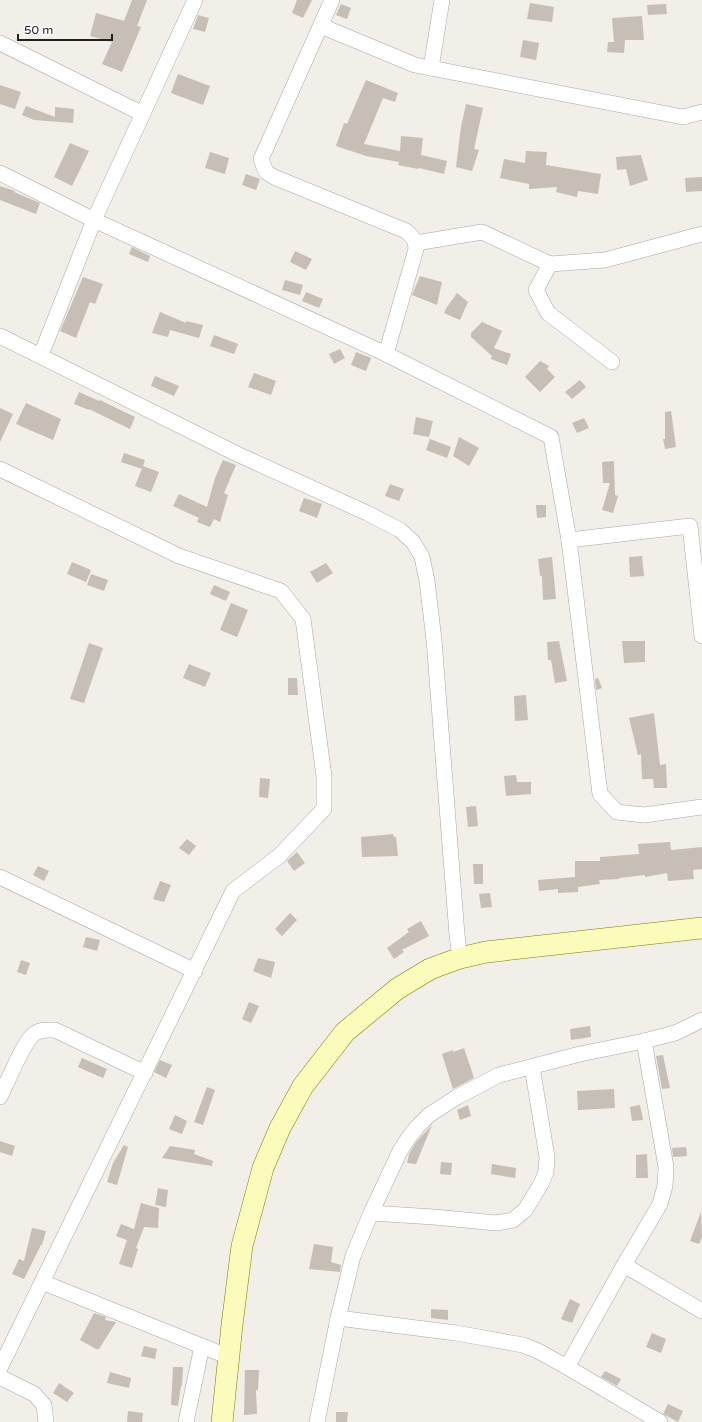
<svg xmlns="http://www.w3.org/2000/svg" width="702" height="1422" font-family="'Varela Round',sans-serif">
	<rect width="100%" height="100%" fill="#f2eee8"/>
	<g fill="#c7beb6">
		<polygon points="132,0 147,0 137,26 141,27 122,72 102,64 112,42 90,36 96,13 124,21"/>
		<polygon points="297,0 312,0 303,18 292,13"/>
		<polygon points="530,3 554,7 552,22 527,19"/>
		<polygon points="341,4 351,8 347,19 336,15"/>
		<polygon points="666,4 667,14 648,15 647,5"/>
		<polygon points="198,15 209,18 205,32 193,29"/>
		<polygon points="642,16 644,40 625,40 624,53 607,52 608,42 614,42 612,18"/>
		<polygon points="523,40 539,43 536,60 520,57"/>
		<polygon points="178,74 210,86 203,105 171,93"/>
		<polygon points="366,80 398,93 395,102 383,98 364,144 400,151 401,136 423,138 421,155 447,161 444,174 419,168 418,169 398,165 399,162 366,156 336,146 344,123 347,124"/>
		<polygon points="0,85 21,92 15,109 0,104"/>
		<polygon points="466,104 483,108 474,149 479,150 472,171 456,167 461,127"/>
		<polygon points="26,106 55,117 55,107 74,109 73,123 34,120 22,115"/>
		<polygon points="70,143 89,151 72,186 54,177"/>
		<polygon points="526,151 547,152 546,165 601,174 598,194 578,191 577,197 556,192 557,187 529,189 529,184 500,178 504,159 525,163"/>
		<polygon points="210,152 229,158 225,174 205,168"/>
		<polygon points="641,155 648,180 630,186 626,169 617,170 616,157"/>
		<polygon points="246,174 260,179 256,190 242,185"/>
		<polygon points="702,177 702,191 686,192 685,178"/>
		<polygon points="0,186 15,191 14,192 40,203 36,214 0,200"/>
		<polygon points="132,247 150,256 148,262 129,254"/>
		<polygon points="295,251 312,259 306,270 290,262"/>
		<polygon points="420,276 442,282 437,305 412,295"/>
		<polygon points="83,277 103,284 95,304 90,302 76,338 60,331"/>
		<polygon points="285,280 303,285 300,295 282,290"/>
		<polygon points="306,292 323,299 319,308 302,301"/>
		<polygon points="457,293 468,302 460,320 444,313 447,307"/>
		<polygon points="160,312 186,323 186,321 203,325 199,338 170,330 168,337 152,333"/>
		<polygon points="482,322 502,331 494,348 511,354 507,365 491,359 492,356 471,337 471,333"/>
		<polygon points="214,335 238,344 234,354 210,346"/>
		<polygon points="340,349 345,358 334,364 329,354"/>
		<polygon points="356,352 371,358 366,371 351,365"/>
		<polygon points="540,361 549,366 547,369 555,377 540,392 525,377"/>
		<polygon points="254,373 276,381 271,395 248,387"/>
		<polygon points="155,376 179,386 174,396 151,386"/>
		<polygon points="580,380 586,387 572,399 565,392"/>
		<polygon points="79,392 99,401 100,400 135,417 130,429 89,409 89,410 74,404"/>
		<polygon points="26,403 61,419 53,440 16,424"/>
		<polygon points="0,408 13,414 0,442"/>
		<polygon points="671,411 676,447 665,449 663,439 665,439 665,412"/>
		<polygon points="416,417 433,421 429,437 413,434"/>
		<polygon points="584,418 589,428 577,433 572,423"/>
		<polygon points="459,437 479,448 469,466 453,456"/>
		<polygon points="430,439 451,447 447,458 426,450"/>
		<polygon points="124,453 145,460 142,469 121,462"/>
		<polygon points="223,460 236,465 224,493 228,495 220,522 214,519 210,527 197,522 199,518 173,506 179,494 207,507 215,478"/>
		<polygon points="614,461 615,495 618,496 613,513 602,510 610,483 603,483 602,462"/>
		<polygon points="143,466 159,472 151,492 135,486"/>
		<polygon points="390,484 404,489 399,501 385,496"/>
		<polygon points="304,498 322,504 317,518 299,511"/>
		<polygon points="536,505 546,505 546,517 537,518"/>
		<polygon points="642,556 644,576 630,577 629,557"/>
		<polygon points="552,557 556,599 543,600 542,576 540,576 538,559"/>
		<polygon points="72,562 91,570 86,582 67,574"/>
		<polygon points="326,563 333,573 317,583 310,572"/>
		<polygon points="91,574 108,580 104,591 87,585"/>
		<polygon points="214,585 230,592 226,601 210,594"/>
		<polygon points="231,603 248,610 237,637 220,630"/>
		<polygon points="559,641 567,681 555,683 551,660 548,660 547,642"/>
		<polygon points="622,641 645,641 645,662 624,663"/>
		<polygon points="89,643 103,648 84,703 70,699"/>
		<polygon points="189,664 211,673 205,687 183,678"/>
		<polygon points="288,678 297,678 298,695 288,695"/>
		<polygon points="598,678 602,688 596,690 595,679"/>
		<polygon points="526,695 528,720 515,721 514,696"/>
		<polygon points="654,713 660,765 666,764 667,788 654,788 653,779 642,779 641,754 638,755 629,718"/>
		<polygon points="516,775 517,782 531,782 531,794 506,796 504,776"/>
		<polygon points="260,778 270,779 268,798 259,797"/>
		<polygon points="476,806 478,826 468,827 466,807"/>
		<polygon points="393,834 394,837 396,837 398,856 362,857 361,837"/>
		<polygon points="187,839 196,846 189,855 179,848"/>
		<polygon points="670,842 671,850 702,847 702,869 693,870 694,879 668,881 667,873 645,877 645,875 619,878 619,879 599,880 600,884 578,887 578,892 558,893 558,889 539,891 538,880 575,877 575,861 600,861 600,857 639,854 638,844"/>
		<polygon points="297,852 305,863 294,871 287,861"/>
		<polygon points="473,864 483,864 483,884 474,884"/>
		<polygon points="38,866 49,871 44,881 33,875"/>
		<polygon points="160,881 171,885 164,902 153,899"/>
		<polygon points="490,893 492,907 481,908 479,894"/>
		<polygon points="290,913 297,920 282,936 275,929"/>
		<polygon points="421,921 429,936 402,950 404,952 394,959 387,948 409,932 407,929"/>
		<polygon points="86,937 100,940 97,951 83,947"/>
		<polygon points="258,958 275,962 271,978 253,971"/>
		<polygon points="21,960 30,963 26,975 17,972"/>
		<polygon points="249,1002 259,1006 251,1023 242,1019"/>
		<polygon points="590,1026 591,1037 571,1040 570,1029"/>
		<polygon points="464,1048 474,1078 453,1089 442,1054 453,1050 453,1052"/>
		<polygon points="663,1055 670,1088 662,1089 656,1056"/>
		<polygon points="82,1058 107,1069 103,1078 78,1067"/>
		<polygon points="160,1060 172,1065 166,1078 154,1072"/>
		<polygon points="207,1087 215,1090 203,1125 194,1122"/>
		<polygon points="614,1089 615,1108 578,1110 577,1091"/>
		<polygon points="468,1105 471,1116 460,1120 457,1110"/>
		<polygon points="640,1105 643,1120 632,1121 630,1107"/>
		<polygon points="175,1115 187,1121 182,1134 169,1129"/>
		<polygon points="432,1125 416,1164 407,1163 409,1154 416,1142"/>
		<polygon points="0,1141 15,1146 12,1156 0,1152"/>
		<polygon points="124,1145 128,1147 117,1185 107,1182 113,1163"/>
		<polygon points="170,1146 195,1150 194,1154 213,1161 212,1166 162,1158"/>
		<polygon points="686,1147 687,1156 673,1157 672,1148"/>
		<polygon points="647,1154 648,1178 636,1178 636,1155"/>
		<polygon points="441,1162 452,1163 451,1175 440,1174"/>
		<polygon points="492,1164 516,1168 515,1178 491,1174"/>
		<polygon points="158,1188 168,1190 166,1207 155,1205"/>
		<polygon points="141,1203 159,1208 158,1228 144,1227 136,1248 138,1249 132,1268 119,1264 127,1240 116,1236 121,1224 134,1229"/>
		<polygon points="701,1212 702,1237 699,1244 690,1241"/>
		<polygon points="32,1228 46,1231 42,1245 41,1245 24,1279 12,1274 19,1259 24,1261"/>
		<polygon points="314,1244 333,1247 331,1262 341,1265 340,1272 309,1269"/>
		<polygon points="570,1299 580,1304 572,1323 561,1319"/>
		<polygon points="431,1309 448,1310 448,1320 431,1318"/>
		<polygon points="94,1313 106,1317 105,1320 116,1322 99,1349 96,1349 80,1340"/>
		<polygon points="652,1333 666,1339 661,1353 646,1347"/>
		<polygon points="144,1346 157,1349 155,1359 141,1356"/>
		<polygon points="173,1367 183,1367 182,1386 181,1386 178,1406 171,1405"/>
		<polygon points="245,1370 259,1370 258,1390 256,1390 257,1414 244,1415"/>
		<polygon points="605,1371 621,1379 617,1386 601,1377"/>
		<polygon points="110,1372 131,1378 129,1388 107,1383"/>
		<polygon points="59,1383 74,1393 67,1402 53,1393"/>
		<polygon points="668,1404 683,1411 678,1422 663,1414"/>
		<polygon points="128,1411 143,1413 142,1422 127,1422"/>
		<polygon points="336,1412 348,1412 347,1422 336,1422"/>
	</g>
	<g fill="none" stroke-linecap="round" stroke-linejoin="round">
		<g stroke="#a8a8a8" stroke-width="16">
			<g id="street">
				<path d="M332 0 261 159 266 172 274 177 406 231C413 237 416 240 416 249L386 354"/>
				<polyline points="321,26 415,65 683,117 702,112"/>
				<polyline points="0,43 143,114"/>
				<polyline points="431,68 442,0"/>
				<polyline points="0,173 94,220 386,354 551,437 569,540 600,794 617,812 644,815 702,807"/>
				<polyline points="416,243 482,232 550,264 605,260 702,234"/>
				<polyline points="550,264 536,290 548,313 612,362"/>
				<polyline points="0,336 237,454 367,513 400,530 413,542 422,557 427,581 434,640 457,935 460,958"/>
				<polyline points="41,355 94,220 195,0"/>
				<polyline points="0,469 179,556 281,591 303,619 324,776 324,809 279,856 233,891 0,1368"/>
				<polyline points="569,540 690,526 702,636"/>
				<polyline points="0,877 195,971"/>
				<path d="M0 1097C6 1085 24 1041 34 1034 40 1029 48 1030 55 1030L145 1073"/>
				<polyline points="371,1213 434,1217 496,1223 513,1220 525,1210 541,1184 546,1172 547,1157 532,1067"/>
				<polyline points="624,1265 702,1311"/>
				<polyline points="42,1282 229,1357"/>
				<polyline points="338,1318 456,1333 523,1345 538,1351 567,1367 660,1422"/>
				<polyline points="567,1367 624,1265 660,1204 665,1186 666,1167 644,1041"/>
				<polyline points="0,1377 34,1394 44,1405 46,1422"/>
				<polyline points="186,1422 202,1346"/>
				<polyline points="317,1422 338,1318 353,1256 371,1213 400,1151 409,1137 418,1126 429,1115 457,1097 499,1075 580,1054 644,1041 675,1033 702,1020"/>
			</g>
		</g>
		<g stroke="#768000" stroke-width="22">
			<polyline id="secondary" points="222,1422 232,1325 242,1246 263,1168 280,1128 303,1086 345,1032 397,989 430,969 460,958 486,952 702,928"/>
		</g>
		<use href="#street" stroke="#fff" stroke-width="15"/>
		<use href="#secondary" stroke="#fbfcbb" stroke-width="21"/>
	</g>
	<path d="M18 34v6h94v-6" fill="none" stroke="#212121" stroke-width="2"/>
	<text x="24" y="34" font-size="12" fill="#212121" stroke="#ffffff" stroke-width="3" paint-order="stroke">50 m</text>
</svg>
